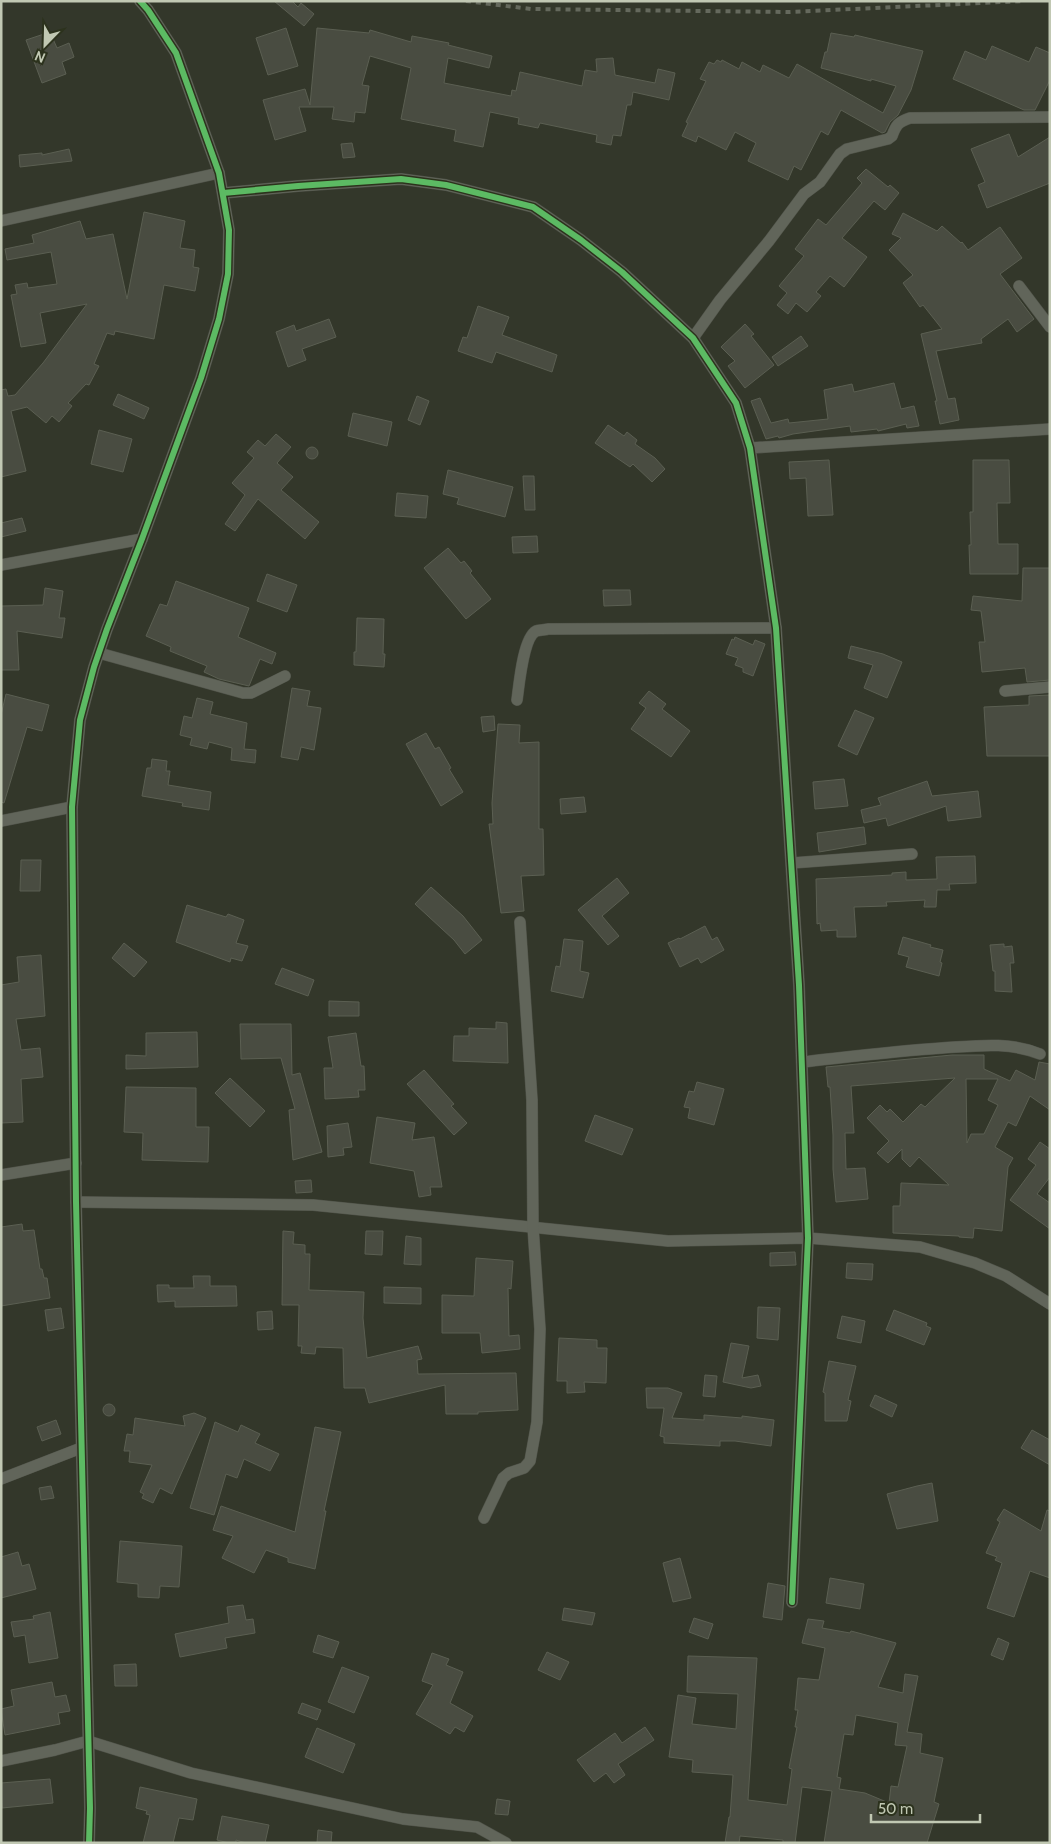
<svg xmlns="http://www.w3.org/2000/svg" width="1051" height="1844" font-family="Cabin,sans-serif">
	<rect width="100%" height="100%" fill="#33372a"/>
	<g fill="#494c41" stroke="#5b5f52" fill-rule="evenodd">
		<polygon points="274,1 292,1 298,7 301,3 314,14 304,26"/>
		<polygon points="286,28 298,66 268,75 256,38"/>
		<polygon points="317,28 369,33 370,30 411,42 412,36 449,43 448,45 492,56 489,68 448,58 444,83 511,96 512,90 516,91 520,72 582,86 585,70 597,72 596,59 613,58 615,75 655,83 658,69 675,73 669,100 633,92 631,105 627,105 621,136 613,135 611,145 596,142 597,135 540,123 538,128 518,124 519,118 490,112 483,147 454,141 456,130 401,119 411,68 370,56 362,85 369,86 365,113 355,112 354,122 332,119 334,107 299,107 306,131 275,140 263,100 305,89 310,105"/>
		<polygon points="50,32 57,48 69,43 74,57 62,62 66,74 42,83 26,40"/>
		<polygon points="831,33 854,37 855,35 923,51 911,90 898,115 890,122 885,132 882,133 841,110 828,135 821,131 801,170 794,166 788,180 748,161 756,143 735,132 726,150 698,136 696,142 682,136 688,123 686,122 706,81 700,79 709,62 714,64 717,60 721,62 722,60 739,69 742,62 760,72 763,65 789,78 797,64 883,113 896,86 871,79 871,81 821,68 825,52 827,52"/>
		<polygon points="992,46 1029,62 1036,47 1050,53 1050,80 1035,110 1024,110 953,79 965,51 986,60"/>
		<polygon points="1009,134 1018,157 1050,137 1050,183 987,208 978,185 985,182 971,149"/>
		<polygon points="352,143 355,157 343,158 341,144"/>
		<polygon points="69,149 72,161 20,167 19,155 42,153 42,155"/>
		<polygon points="866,169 888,187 890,185 899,193 885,210 874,201 842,238 867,257 844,287 830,276 816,292 821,296 807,312 796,303 788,314 777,305 787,293 779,286 804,256 795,249 818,219 826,225 862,183 857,178"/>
		<polygon points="144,212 185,221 180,248 195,250 193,267 199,268 195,291 164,285 154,339 115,331 114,335 107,333 94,364 99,366 89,385 86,384 68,403 72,406 59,422 52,416 46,423 27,407 11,411 26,471 1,477 1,390 6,389 8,396 15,395 43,363 87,304 40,313 46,343 21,347 11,295 17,294 15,285 27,283 28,288 57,284 51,252 7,260 5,249 34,243 32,235 80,221 86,239 113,234 127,299"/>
		<polygon points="903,213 937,231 942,226 961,243 962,242 968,250 1000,227 1022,258 1000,274 1034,319 1017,332 1008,319 981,339 982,343 936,351 948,399 955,398 959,420 940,424 935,401 937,401 921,334 942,329 923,305 920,307 903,283 913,275 889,250 901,238 892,234"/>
		<polygon points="478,306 509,317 502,335 557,355 552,372 496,352 492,363 458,351 463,337 467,338"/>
		<polygon points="329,319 336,337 302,349 306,360 288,367 276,332 294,325 296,331"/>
		<polygon points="745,324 754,334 751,336 774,365 745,388 728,366 735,361 721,347"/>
		<polygon points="801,336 808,346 778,366 772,357"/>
		<polygon points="894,383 901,409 914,406 919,426 907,428 906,424 878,431 877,429 851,432 850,426 793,434 779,438 778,436 766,439 751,401 760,398 771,423 788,419 789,423 828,419 824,390 852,384 854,392"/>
		<polygon points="118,394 149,408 144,419 113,405"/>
		<polygon points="417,396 429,401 420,425 408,420"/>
		<polygon points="353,413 392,422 387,446 348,436"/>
		<polygon points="608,425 624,436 627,432 637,440 635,444 655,458 665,469 652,482 633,464 630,467 595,443"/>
		<polygon points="99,430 132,439 123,472 91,464"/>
		<polygon points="276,434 291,447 277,463 293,477 281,490 319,522 305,539 258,499 235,531 225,524 245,495 232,483 254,458 247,452 258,440 265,446"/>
		<circle cx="312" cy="453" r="6"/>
		<polygon points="829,460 833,515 808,516 806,478 790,479 789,462"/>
		<polygon points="973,460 1009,460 1010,503 997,503 998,544 1018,544 1018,574 970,574 969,545 971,545 970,512 973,512"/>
		<polygon points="448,470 513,487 505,517 457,504 459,498 443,494"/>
		<polygon points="523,476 534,476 535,510 525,510"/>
		<polygon points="397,493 428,496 426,518 395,516"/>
		<polygon points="22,518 26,531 1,537 1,523"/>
		<polygon points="537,536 538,552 513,553 512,537"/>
		<polygon points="448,548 461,563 464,561 472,571 470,573 491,599 466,619 424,568"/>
		<polygon points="1023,568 1050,568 1050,680 1027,682 1025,668 982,672 979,642 985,642 981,611 971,610 973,596 1022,601"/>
		<polygon points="267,574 297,585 287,612 257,601"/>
		<polygon points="176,581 249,608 238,637 276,653 272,664 260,659 249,686 219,679 204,672 207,666 170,651 171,647 146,636 160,604 167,606"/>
		<polygon points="45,588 63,591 59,618 65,618 62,638 17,631 19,670 1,670 1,606 43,605"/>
		<polygon points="603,590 630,590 631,605 604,606"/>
		<polygon points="357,618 384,619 383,654 385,654 384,667 354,665 354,652 356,652"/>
		<polygon points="735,637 753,645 755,640 765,644 753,676 743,672 743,668 735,665 738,658 726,654 732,639 734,640"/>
		<polygon points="851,646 883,654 902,662 887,698 864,688 873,665 848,658"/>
		<polygon points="292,688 310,691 307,706 321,708 314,750 301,747 298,760 281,757"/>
		<polygon points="649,691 666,704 662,709 690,731 671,757 631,729 646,708 639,703"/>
		<polygon points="6,694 49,705 42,731 27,727 4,803 1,802 1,715"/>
		<polygon points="1050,695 1050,756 987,756 984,707 1029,705 1029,696"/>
		<polygon points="197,698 213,702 210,714 247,723 244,749 256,750 255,763 231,760 232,748 209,742 207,749 190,745 192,738 180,735 184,716 192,718"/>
		<polygon points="855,710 874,718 857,755 838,746"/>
		<polygon points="494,716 495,730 483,732 481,717"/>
		<polygon points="498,724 520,725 519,743 539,742 539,829 543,829 544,875 521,876 524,911 501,913 489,824 493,824 492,803"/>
		<polygon points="426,733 435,749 439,747 451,768 449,769 463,792 441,806 406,744"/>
		<polygon points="152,759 167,761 166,771 170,771 168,785 211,792 209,810 182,806 183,803 142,796 147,768 151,768"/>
		<polygon points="844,779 848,806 815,809 813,782"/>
		<polygon points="927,781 932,796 978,791 981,817 948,821 946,806 888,826 886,818 864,823 861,810 881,805 878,798"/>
		<polygon points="584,797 586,812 561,814 560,799"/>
		<polygon points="864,827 866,844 819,852 817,833"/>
		<polygon points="975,856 976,883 949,884 950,890 937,890 936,907 924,907 925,900 886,902 887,906 854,907 856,937 837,937 837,930 821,931 820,923 817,924 816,879 892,875 892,873 906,872 906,880 937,879 936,857"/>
		<polygon points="21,860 41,860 40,891 20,891"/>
		<polygon points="617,878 629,893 602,916 619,936 608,945 578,910"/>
		<polygon points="431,887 463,916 482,940 465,954 454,940 415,904"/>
		<polygon points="187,905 226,917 228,914 244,920 236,943 248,946 242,961 231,958 230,962 176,942"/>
		<polygon points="705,926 712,940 717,937 724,950 701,963 698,958 680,967 668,943 679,938 680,939"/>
		<polygon points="903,937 931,945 930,947 943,950 940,962 942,963 939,976 906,967 909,957 898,954"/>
		<polygon points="564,939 583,941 580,971 589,973 583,998 551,991 556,966 560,967"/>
		<polygon points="124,943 147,962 134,977 112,958"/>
		<polygon points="1004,944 1004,947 1012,946 1014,963 1010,963 1012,992 995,991 995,971 993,971 990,945"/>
		<polygon points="41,955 45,1016 16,1019 21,1050 40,1048 43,1077 21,1079 23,1122 1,1123 1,985 19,982 17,957"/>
		<polygon points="282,968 314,980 308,996 275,984"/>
		<polygon points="329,1001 359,1002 359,1016 329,1016"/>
		<polygon points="496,1022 507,1023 508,1063 453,1061 454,1036 469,1036 469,1028 496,1029"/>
		<polygon points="240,1024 291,1024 292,1075 300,1073 322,1152 293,1160 289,1110 295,1109 281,1058 241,1059"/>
		<polygon points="197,1032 198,1067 126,1069 126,1055 146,1056 146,1033"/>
		<polygon points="356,1033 361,1066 364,1066 365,1090 358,1090 359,1097 325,1099 324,1068 333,1068 328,1037"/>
		<path d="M952 1055H984V1069L1010 1081 1016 1070 1035 1080 1039 1062 1050 1064V1110L1030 1096 1016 1126 1008 1122 995 1147 1013 1158 1008 1167 1002 1231 974 1228 973 1238 959 1237V1236L893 1233V1206H900L901 1183 949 1185 919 1157 910 1167 902 1159V1149L888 1163 877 1153 889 1141 867 1118 880 1105 887 1112 890 1109 903 1122 921 1104 925 1107 955 1078 851 1086 854 1133H845L846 1169 865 1168 868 1199 836 1202 833 1169V1135L830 1087H828L826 1067ZM966 1079H998L988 1100 998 1105 984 1134H971L967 1143Z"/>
		<polygon points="424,1070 454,1104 451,1106 467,1123 454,1135 407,1084"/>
		<polygon points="230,1078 265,1111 250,1127 215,1093"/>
		<polygon points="697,1082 724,1089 714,1125 688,1118 690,1108 684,1107 689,1091 694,1092"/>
		<polygon points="126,1087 196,1088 196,1127 209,1127 208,1162 142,1160 143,1133 124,1132"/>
		<polygon points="595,1115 633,1129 622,1155 585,1141"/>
		<polygon points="377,1117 415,1123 412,1140 434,1137 442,1187 430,1187 431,1195 419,1197 414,1171 370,1163"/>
		<polygon points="348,1123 352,1147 343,1148 344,1155 328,1157 327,1126"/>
		<polygon points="1040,1142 1050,1149 1050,1177 1037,1194 1050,1203 1050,1229 1010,1200 1036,1165 1028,1159"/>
		<polygon points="311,1180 312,1192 296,1193 295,1181"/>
		<polygon points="22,1224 23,1231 34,1230 40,1269 42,1269 44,1278 47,1278 50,1298 1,1306 1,1227"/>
		<polygon points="283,1231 294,1232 293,1244 305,1245 305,1254 310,1254 309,1290 364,1292 363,1318 367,1358 418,1346 422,1359 417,1360 418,1374 516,1373 518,1410 478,1412 478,1414 446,1414 445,1385 369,1403 365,1388 344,1388 343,1348 316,1347 315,1354 301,1353 302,1346 298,1346 299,1305 282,1305"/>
		<polygon points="366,1231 383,1231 382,1255 365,1254"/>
		<polygon points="406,1236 421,1238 421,1265 404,1264"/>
		<polygon points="795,1252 796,1265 770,1266 770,1253"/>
		<polygon points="476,1258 513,1261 511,1289 508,1288 509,1336 519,1335 520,1349 482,1353 480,1333 442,1333 442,1295 474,1296"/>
		<polygon points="847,1263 873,1264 872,1280 846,1278"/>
		<polygon points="193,1276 210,1276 210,1286 236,1286 237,1306 175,1307 175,1301 158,1302 157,1285 169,1285 169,1288 194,1288"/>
		<polygon points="384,1287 421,1288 421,1304 384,1303"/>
		<polygon points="758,1307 780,1308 778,1340 757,1338"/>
		<polygon points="61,1308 64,1328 48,1331 45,1310"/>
		<polygon points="894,1310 927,1323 926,1326 931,1328 924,1345 886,1330"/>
		<polygon points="272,1311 273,1329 258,1330 257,1312"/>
		<polygon points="842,1316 865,1321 861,1343 837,1338"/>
		<polygon points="559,1338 597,1340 597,1348 607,1348 606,1383 584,1382 585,1392 567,1393 567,1381 557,1381"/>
		<polygon points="731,1343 749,1346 742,1378 758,1375 761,1386 751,1388 723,1382"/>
		<polygon points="829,1361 856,1366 848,1400 851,1401 847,1421 825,1421 825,1393 823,1392"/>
		<polygon points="705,1375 717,1376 715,1397 703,1396"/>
		<polygon points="646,1388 668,1388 682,1393 672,1418 704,1420 704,1415 742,1418 742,1416 774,1420 771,1446 735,1441 720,1441 720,1446 664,1443 664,1437 660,1436 664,1408 647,1408"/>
		<polygon points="875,1395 897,1405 892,1417 870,1406"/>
		<circle cx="109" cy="1410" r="6"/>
		<polygon points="194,1413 206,1418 172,1494 160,1488 153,1503 142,1498 144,1494 140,1492 152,1465 129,1462 130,1451 124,1451 127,1434 133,1435 135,1418 185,1426 183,1416"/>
		<polygon points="56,1420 61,1434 42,1441 37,1427"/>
		<polygon points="215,1422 238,1432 241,1425 260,1434 255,1443 279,1454 270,1471 244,1459 237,1478 226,1474 214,1515 190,1508"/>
		<polygon points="315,1427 341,1432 324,1511 326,1511 315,1569 288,1562 288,1558 266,1550 254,1573 222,1558 233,1536 213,1530 221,1506 295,1532"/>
		<polygon points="1032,1430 1050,1440 1050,1465 1021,1448"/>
		<polygon points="932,1483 938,1521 897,1529 887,1494 917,1486"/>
		<polygon points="51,1486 54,1498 41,1500 39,1488"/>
		<polygon points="1004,1509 1041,1531 1047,1510 1050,1511 1050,1578 1030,1571 1014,1617 987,1608 1002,1563 995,1560 997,1557 986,1553 1000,1522 997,1520"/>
		<polygon points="120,1541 182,1546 179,1587 160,1586 159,1598 138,1597 138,1584 117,1582"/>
		<polygon points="18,1552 22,1566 29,1564 36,1589 1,1598 1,1557"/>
		<polygon points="680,1558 691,1598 673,1602 663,1563"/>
		<polygon points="830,1578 864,1584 860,1609 826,1603"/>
		<polygon points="768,1583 785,1586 782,1620 763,1617"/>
		<polygon points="243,1605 246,1620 253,1619 255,1633 225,1638 227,1648 180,1657 175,1634 229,1623 227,1607"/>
		<polygon points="564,1608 595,1613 592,1625 562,1620"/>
		<polygon points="50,1612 58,1658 29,1663 25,1635 14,1637 11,1622 34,1619 33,1616"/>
		<polygon points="694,1618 713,1624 708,1639 689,1632"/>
		<path d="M808 1619 824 1621 822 1628 850 1633 851 1631 896 1643 878 1687 903 1693 905 1674 918 1676 907 1732 922 1734 920 1753 943 1758 934 1802 939 1804 927 1843H824L832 1791 802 1787 795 1843H783V1840L740 1836 739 1843H725L729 1817H730L733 1775 692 1772 693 1760 669 1757 678 1695 696 1698 692 1724 736 1729 738 1694 687 1692 688 1656 757 1658 748 1800 787 1805 792 1769 789 1768 797 1727H795L798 1710H795L798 1678 819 1680 825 1648 802 1643ZM856 1715 898 1723 895 1745 907 1746 898 1787 891 1786 889 1803 865 1793 839 1789 841 1778 837 1777 844 1734 853 1735Z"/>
		<polygon points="318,1635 339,1642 333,1658 313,1652"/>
		<polygon points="998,1638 1009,1643 1003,1660 991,1655"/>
		<polygon points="547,1652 569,1662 560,1680 538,1670"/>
		<polygon points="432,1653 449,1659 446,1665 463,1672 450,1703 473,1716 464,1732 455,1727 450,1734 416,1714 433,1685 422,1681"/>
		<polygon points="136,1664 137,1686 115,1686 114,1665"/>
		<polygon points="342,1667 369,1677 354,1713 328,1702"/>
		<polygon points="52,1682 55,1697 66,1695 70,1711 58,1713 60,1724 5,1735 1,1709 14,1706 11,1690"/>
		<polygon points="302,1703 321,1710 317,1720 298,1713"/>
		<polygon points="645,1727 654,1740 618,1764 625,1775 614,1783 606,1773 594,1782 577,1760 615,1733 622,1743"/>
		<polygon points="317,1728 355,1744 343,1773 305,1757"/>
		<polygon points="50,1779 53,1803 2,1808 1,1783"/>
		<polygon points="140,1787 197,1799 193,1820 179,1818 173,1843 143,1843 150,1815 146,1814 147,1811 136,1808"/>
		<polygon points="497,1799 510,1801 508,1815 495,1814"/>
		<polygon points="222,1816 269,1825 265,1843 246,1843 236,1840 236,1843 229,1843 217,1840"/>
		<polygon points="318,1830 332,1832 331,1843 317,1843"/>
	</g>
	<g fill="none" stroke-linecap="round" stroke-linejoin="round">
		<g stroke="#4f5248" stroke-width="12">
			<g id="street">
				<polyline points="223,193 298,186 401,179 446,185 533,207 581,240 622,272 693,338 736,403 750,448 776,628 799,985 808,1238 792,1602"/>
				<polyline points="1,221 219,173"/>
				<polyline points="1019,286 1050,327"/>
				<path d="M693 338 720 300 769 241 804 194 820 182 840 154 847 149 888 139 892 136C896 125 898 122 910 118L1050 117"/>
				<polyline points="750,448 1050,429"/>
				<polyline points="1,565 142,539"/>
				<polyline points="99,653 243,693 251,693 285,676"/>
				<polyline points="1005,691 1050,687"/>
				<path d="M517 700C519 686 523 638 536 631 539 630 545 630 548 629L776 628"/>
				<polyline points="1,821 72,807"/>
				<polyline points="792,863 912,854"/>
				<path d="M802 1062C848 1057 895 1051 942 1048 975 1046 1008 1041 1040 1054"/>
				<polyline points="1,1175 76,1163"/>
				<polyline points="76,1202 313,1205 668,1241 808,1238 920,1247 975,1263 1006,1276 1050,1304"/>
				<polyline points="1,1479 81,1448"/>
				<polyline points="484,1518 503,1478 509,1473 524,1468 530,1461 537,1422 540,1329 533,1227 532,1100 520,922"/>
				<polyline points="1,1761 55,1750 88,1741 191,1773 403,1819 477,1827 506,1843"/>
				<polyline points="89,1843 90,1808 76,1202 72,807 80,720 94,667 107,629 142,539 201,378 219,319 228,274 229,230 219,173 176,53 148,10 140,1"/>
			</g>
		</g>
		<use href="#street" stroke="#61655a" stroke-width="11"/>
		<polyline stroke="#65695d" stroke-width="4" stroke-dasharray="5 5" stroke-linecap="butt" points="466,1 531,9 789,12 1024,1"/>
		<g stroke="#2c321d" stroke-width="9">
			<g id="cycleway">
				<polyline points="223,193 298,186 401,179 446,185 533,207 581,240 622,272 693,338 736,403 750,448 776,628 799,985 808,1238 792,1602"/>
				<polyline points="89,1843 90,1808 76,1202 72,807 80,720 94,667 107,629 142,539 201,378 219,319 228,274 229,230 219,173 176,53 148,10 140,1"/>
			</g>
		</g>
		<use href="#cycleway" stroke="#5cba63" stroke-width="6"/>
	</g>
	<rect width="1051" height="1844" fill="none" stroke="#c1c8b3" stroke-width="5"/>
	<g transform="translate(45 45) rotate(203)" stroke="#2c321d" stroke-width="4" paint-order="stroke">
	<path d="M0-4L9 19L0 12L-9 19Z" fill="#c1c8b3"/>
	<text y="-8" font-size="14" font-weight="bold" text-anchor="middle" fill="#c1c8b3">N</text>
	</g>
	<path d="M871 1814v8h109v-8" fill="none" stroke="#c1c8b3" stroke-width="2.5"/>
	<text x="878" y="1814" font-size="15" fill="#c1c8b3" stroke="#2c321d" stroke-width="4" paint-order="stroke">50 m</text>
</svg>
